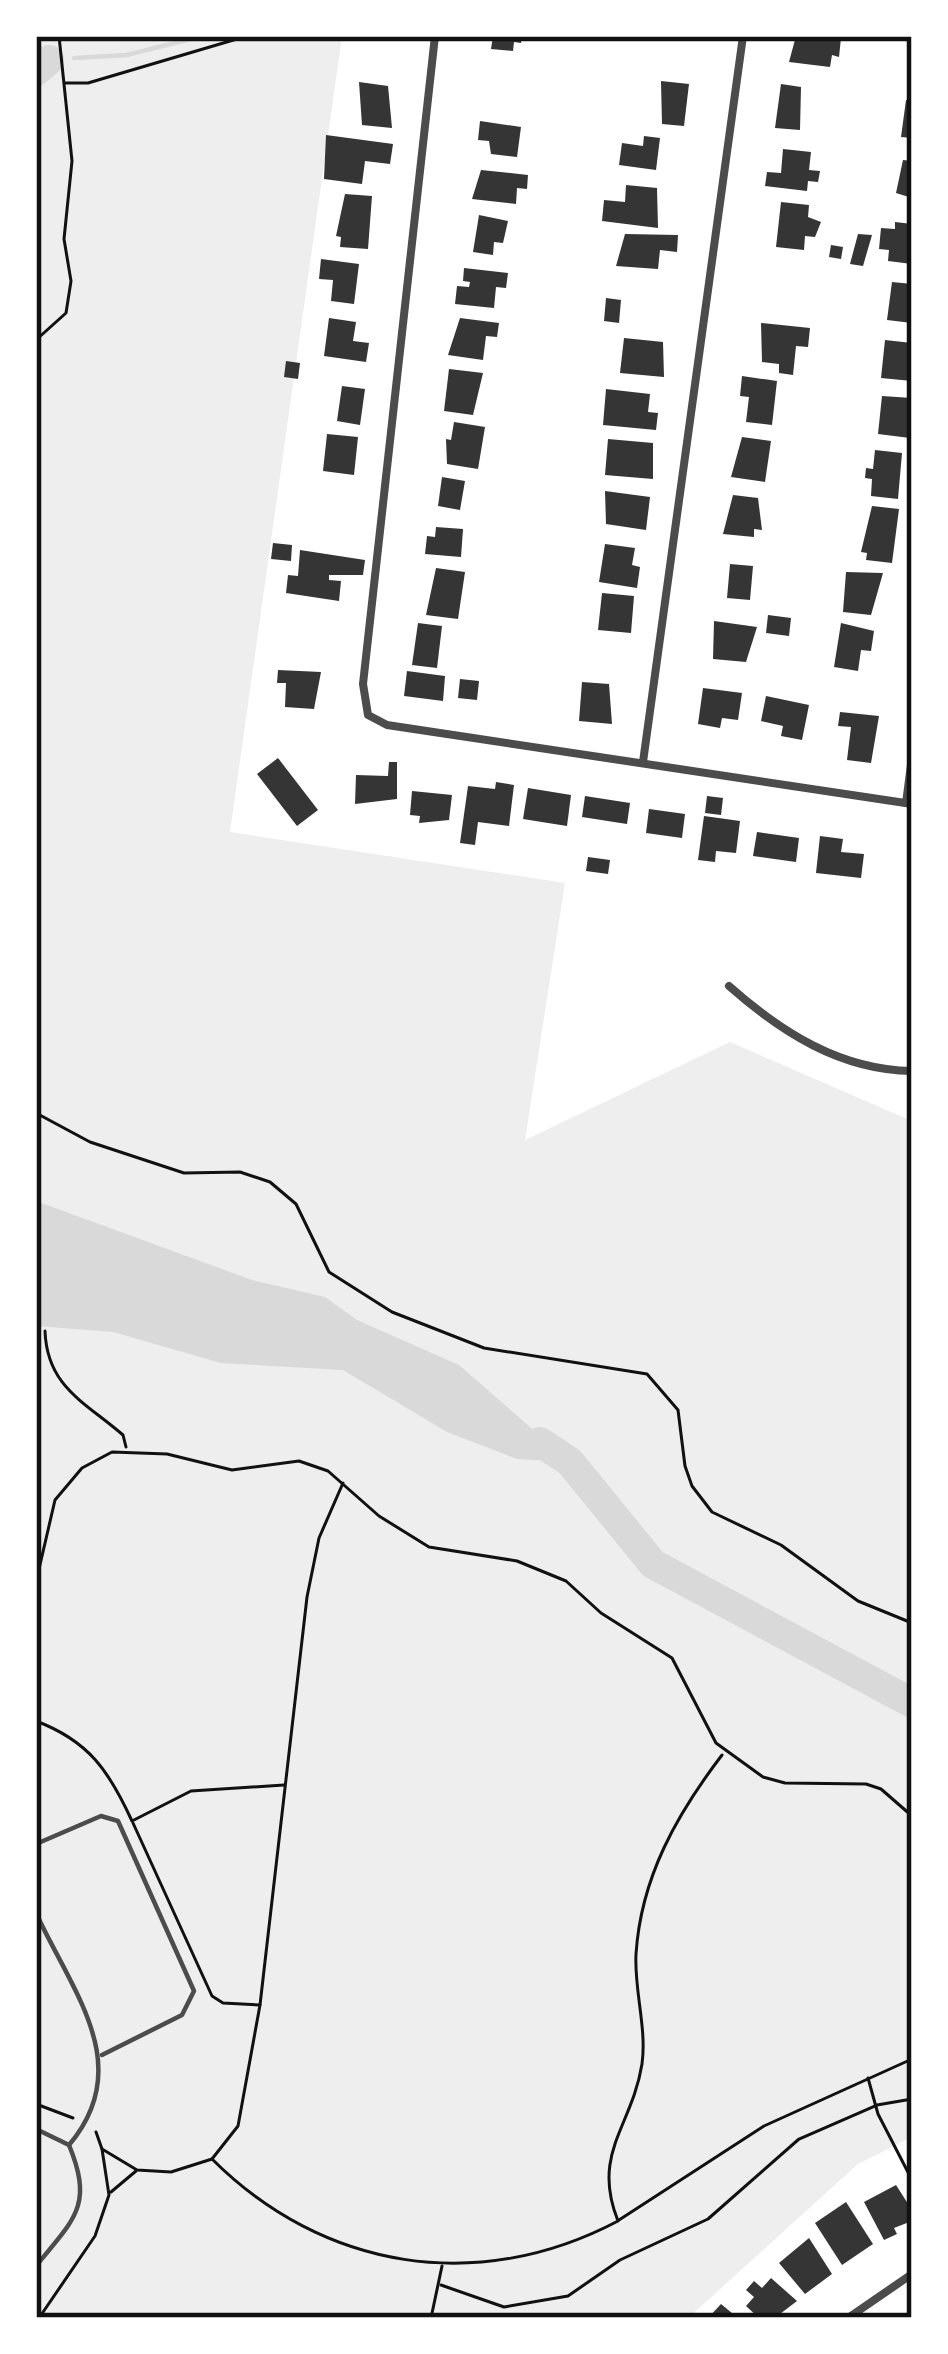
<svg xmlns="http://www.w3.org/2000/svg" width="948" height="2354" font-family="'Golos Text',sans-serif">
	<rect width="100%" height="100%" fill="#fff"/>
	<polygon fill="#eee" points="36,36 342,36 230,832 565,883 525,1140 730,1042 912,1121 912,2137 858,2164 688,2318 36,2318"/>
	<polygon fill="#d9d9d9" points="36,1201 252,1280 325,1297 357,1320 459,1365 570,1462 517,1459 447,1432 343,1370 221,1363 113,1332 36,1326"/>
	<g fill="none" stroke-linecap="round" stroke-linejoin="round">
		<polyline stroke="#d9d9d9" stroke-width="4.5" points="74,58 127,55 202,36"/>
		<g stroke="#d9d9d9" stroke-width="30">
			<polyline points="36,71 49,60"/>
			<polyline points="540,1442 570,1462 653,1564 912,1703"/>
		</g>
	</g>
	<g fill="#353535">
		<polygon points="493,36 522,36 521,43 514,42 513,51 491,49"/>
		<polygon points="796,36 841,38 839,57 832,55 830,67 789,62"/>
		<polygon points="661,81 689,84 684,126 662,124"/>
		<polygon points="359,82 388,86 392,128 362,125"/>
		<polygon points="781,84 801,87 800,130 775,128"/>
		<polygon points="906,100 912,101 912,138 901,137"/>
		<polygon points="480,121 521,127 517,157 491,154 489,141 478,140"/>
		<polygon points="326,135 393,144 390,164 365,161 362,184 324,179"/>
		<polygon points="644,136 660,138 656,170 619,165 622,143 643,146"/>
		<polygon points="783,149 811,152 809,170 820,171 818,182 808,181 807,191 765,186 767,172 781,173"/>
		<polygon points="903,160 912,161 912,198 896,193"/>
		<polygon points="481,170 528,175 527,189 517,188 516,204 472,199"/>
		<polygon points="626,185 657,188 658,228 602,221 604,200 625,202"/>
		<polygon points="345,194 372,196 368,249 340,247 341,237 336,236"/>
		<polygon points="781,202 809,205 808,217 821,222 815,237 805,236 804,250 776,247"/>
		<polygon points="479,215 508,221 503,243 494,242 493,255 473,252"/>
		<polygon points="895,222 912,224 912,264 888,261 889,250 879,249 881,228 895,229"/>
		<polygon points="625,234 678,235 677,252 660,250 658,269 616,266"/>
		<polygon points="858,234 872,235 863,266 850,264"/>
		<polygon points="831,245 843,247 841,259 829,257"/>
		<polygon points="321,259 359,264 354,304 331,301 333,280 319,279"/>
		<polygon points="464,268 508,273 506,288 496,287 494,308 455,304 457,286 469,287 470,282 463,281"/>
		<polygon points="892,282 912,284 912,323 887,320"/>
		<polygon points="606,298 621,300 619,323 604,321"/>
		<polygon points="329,318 356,322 353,341 369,343 366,362 324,356"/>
		<polygon points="460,318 499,323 497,337 486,336 483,360 448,355"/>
		<polygon points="761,323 810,328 808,347 796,346 793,375 779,373 779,364 762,362"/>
		<polygon points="624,338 663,342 664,377 620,373"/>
		<polygon points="885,340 912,343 912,381 881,378"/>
		<polygon points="286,361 300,363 298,379 284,377"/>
		<polygon points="449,369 483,373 473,415 444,411"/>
		<polygon points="742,376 777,381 772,425 746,422 749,397 740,396"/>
		<polygon points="342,386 365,389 360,425 337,421"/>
		<polygon points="606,389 650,394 648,412 658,413 656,430 603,425"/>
		<polygon points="882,396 912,398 910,438 878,434"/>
		<polygon points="454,422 485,427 478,469 447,464 446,439 451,440"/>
		<polygon points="327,434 358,437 354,475 323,471"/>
		<polygon points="742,437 771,441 765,482 731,477"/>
		<polygon points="608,439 653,443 653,479 605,475"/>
		<polygon points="875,450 902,453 898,499 871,496 872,479 865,478 866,468 873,469"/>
		<polygon points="442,477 465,481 460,510 438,506"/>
		<polygon points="605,491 650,497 646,530 606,524"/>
		<polygon points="733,495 758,498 762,530 754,529 754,537 723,534"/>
		<polygon points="872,506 899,509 892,563 866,560 867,553 861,552"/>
		<polygon points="436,527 463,529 461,557 425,554 427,536 435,537"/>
		<polygon points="273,543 292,545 291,561 271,559"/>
		<polygon points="605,544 635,548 632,565 640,567 637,588 599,582"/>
		<polygon points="300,550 365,560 363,575 329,575 329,580 341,581 339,601 286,593 288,575 298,576"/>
		<polygon points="730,564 753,566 750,600 727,598"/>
		<polygon points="436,568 465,572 458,619 426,615"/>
		<polygon points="846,572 883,573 871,615 843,612"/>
		<polygon points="602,593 634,596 631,633 598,630"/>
		<polygon points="768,615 791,618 789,636 766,633"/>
		<polygon points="714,621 757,627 746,662 713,659"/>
		<polygon points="418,623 442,626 437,668 412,665"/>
		<polygon points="841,623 874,631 871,651 861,650 858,671 834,667"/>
		<polygon points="278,670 321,672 314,709 285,707 286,683 277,683"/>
		<polygon points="407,671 445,676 443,701 404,696"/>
		<polygon points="460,679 479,681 477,700 458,698"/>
		<polygon points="582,682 609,684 612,724 579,721"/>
		<polygon points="703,688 742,693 738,720 722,718 720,728 698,724"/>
		<polygon points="766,696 809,705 802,740 781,736 783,726 761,721"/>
		<polygon points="840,712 879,716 871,763 847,760 851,727 838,726"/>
		<polygon points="278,758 318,810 297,826 257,774"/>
		<polygon points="389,762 397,762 397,799 355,804 356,775 388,776"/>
		<polygon points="496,782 514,785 509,826 478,822 475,845 460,843 468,786 495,789"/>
		<polygon points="528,788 571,795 567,826 523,819"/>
		<polygon points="412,791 452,795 449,820 419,823 420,816 410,815"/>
		<polygon points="585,796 630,803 627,824 582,817"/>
		<polygon points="707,796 723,798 721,815 705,813"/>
		<polygon points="649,809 685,814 682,838 646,833"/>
		<polygon points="704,816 740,821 736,853 716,851 715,862 698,860"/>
		<polygon points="757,832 799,838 796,862 753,856"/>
		<polygon points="820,836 843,839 841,852 864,854 861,878 816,873"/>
		<polygon points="588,857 610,860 608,874 586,871"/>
		<polygon points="896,2185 912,2210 912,2221 894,2228 897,2234 884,2240 864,2202"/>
		<polygon points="846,2202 873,2244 842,2265 815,2223"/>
		<polygon points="809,2238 832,2274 805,2294 779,2263"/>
		<polygon points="771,2278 797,2301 780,2314 785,2318 759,2318 746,2306 754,2297 746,2290 754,2281 762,2288"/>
		<polygon points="721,2304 738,2318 708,2318"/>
	</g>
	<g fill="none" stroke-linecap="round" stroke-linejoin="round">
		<g stroke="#111" stroke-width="3">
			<polyline points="65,83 88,83 247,36"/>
			<polyline points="36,340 66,313 71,281 64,239 72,161 59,36"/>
			<polyline points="36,1113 90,1142 184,1173 240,1172 270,1182 296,1204 329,1272 392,1312 484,1348 647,1374 678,1410 685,1466 692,1486 712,1512 781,1545 858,1601 912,1623"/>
			<path d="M45 1331C47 1387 85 1402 123 1435L126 1447"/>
			<polyline points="36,1582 55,1500 82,1468 112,1452 167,1454 232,1470 299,1461 328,1471 379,1516 429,1547 517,1561 566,1581 601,1613 672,1658 716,1743 763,1777 785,1783 866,1784 881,1789 912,1816"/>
			<path d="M36 1721C89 1741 109 1771 132 1821L191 1791 284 1785"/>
			<polyline points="133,1823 212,1996 223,2003 260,2005"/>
			<polyline points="868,2078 878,2114 912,2180"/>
			<polyline points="36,2104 73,2118"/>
			<polyline points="96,2132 102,2149 137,2170 171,2172 212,2159 238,2126 260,2005 307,1597 319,1538 343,1483"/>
			<path d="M212 2159C323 2270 478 2295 618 2221 591 2153 632 2127 642 2064 647 2028 634 1990 636 1954 641 1877 677 1814 722 1755"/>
			<polyline points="111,2192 136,2171"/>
			<polyline points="619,2220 764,2126 912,2059"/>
			<polyline points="441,2285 504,2307 568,2296 620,2260 708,2219 799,2139 877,2105 912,2099"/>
			<polyline points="39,2318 95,2236 109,2195 102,2149"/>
			<polyline points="431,2318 442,2266"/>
		</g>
		<g stroke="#4c4c4c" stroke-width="4.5">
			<polyline points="36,1844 101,1816 118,1821 194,1991 182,2015 102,2055"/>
			<path d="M36 1913C73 1993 136 2066 69 2145"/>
			<path d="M36 2129 69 2145C94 2206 74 2219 36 2266"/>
		</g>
		<g stroke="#4c4c4c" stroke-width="8">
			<polyline points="435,36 363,684 368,715 387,725 912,804"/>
			<polyline points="643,762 743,36"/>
			<polyline points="906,803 912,757"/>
			<path d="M729 986C781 1032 840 1070 912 1071"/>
			<polyline points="848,2318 912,2274"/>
		</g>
	</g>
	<rect width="948" height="2354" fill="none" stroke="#ffffff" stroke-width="78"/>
	<rect x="39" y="39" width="870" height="2276" fill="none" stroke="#111" stroke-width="4.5"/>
</svg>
